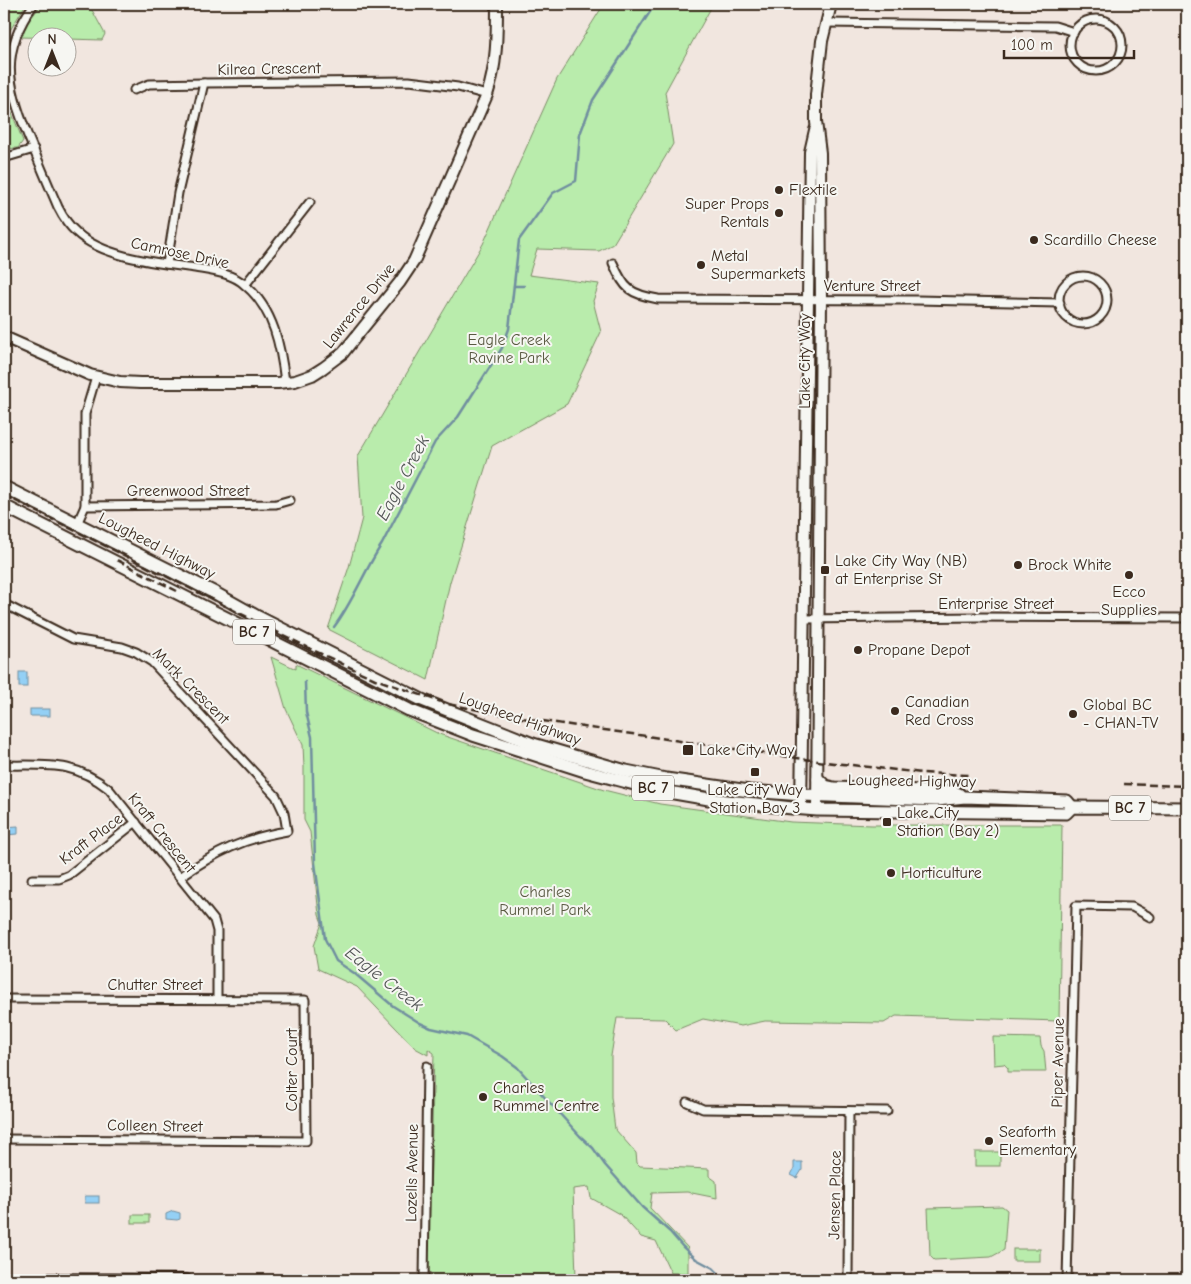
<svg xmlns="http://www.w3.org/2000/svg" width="1191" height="1284" font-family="'Comic Neue',sans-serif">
	<rect width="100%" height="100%" fill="#f1e6df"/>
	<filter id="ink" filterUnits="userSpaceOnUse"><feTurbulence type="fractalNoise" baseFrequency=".02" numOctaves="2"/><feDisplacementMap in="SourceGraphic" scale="10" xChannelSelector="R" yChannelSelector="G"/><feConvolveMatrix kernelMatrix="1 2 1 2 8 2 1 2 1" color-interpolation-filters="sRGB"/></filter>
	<g filter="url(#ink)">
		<g fill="#b9ecac" stroke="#7a8b65">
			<polygon points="4,4 26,4 9,32 4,53"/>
			<polygon points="42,4 75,4 92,10 105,34 102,40 68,39 68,38 19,37 27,23"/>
			<polygon points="604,4 713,4 665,92 673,144 613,244 599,251 537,249 529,275 599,284 593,301 601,332 567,404 492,446 450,582 428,680 328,629 349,567 362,518 358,456 483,244 557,79"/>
			<polygon points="4,83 7,101 23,141 18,148 4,149"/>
			<polygon points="271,657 296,669 296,664 439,734 604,790 660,804 791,822 872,825 1062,825 1059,1021 896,1016 884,1023 765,1021 741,1026 703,1019 676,1030 665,1019 617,1018 611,1056 611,1097 615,1129 636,1153 637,1163 640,1166 709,1169 709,1176 716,1181 717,1198 687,1192 652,1193 650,1208 688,1248 688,1273 671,1273 656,1241 641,1237 621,1215 591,1198 589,1187 573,1189 576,1277 517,1277 498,1274 460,1277 433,1276 428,1270 434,1053 428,1049 428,1055 415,1048 357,987 318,969 314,946 322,923 319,915 310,832 304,820 304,767 303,745 286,709"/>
			<polygon points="993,1037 1040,1038 1041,1046 1044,1051 1046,1072 1008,1072 1008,1068 1004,1064 994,1065"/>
			<rect x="975" y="1152" width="25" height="14"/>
			<polygon points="1002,1206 1007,1210 1004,1250 991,1257 934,1260 930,1256 928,1208"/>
			<rect x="132" y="1215" width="17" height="8"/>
			<rect x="1013" y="1249" width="27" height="12"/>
		</g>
		<g fill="#94d0f5" stroke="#708e9f">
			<rect x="19" y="672" width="8" height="15"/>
			<rect x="30" y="709" width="20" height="7"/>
			<polygon points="18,826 18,834 4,835 4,827"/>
			<polygon points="794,1162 802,1162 802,1170 797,1178 791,1175 794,1169"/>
			<rect x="85" y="1196" width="14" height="7"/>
			<polygon points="173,1211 180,1213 180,1219 177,1220 166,1219 166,1214"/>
		</g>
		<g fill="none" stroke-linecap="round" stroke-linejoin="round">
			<g stroke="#708e9f" stroke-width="2.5">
				<polyline points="514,286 524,286"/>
				<path d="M334 627C353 602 364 571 382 544L435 442 458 417 502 348 509 329 519 240 553 193 576 181 580 134 593 100 655 4"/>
				<polyline points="305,682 306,712 312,737 315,863 325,939 336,961 354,973 393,1006 420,1023 431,1028 467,1036 502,1056 517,1067 580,1136 593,1148 605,1165 642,1207 670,1232 683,1247 696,1259 713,1268 718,1273"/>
			</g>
			<g stroke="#3b2a1e" stroke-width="11">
				<g id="street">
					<path d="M34 4C0 51 7 85 28 136 38 160 48 184 58 207 63 217 68 225 76 232 103 258 159 263 195 268 212 271 232 273 245 285 274 309 281 348 285 382"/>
					<circle cx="1096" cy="45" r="26"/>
					<polyline points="826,23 1055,26 1074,32"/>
					<polyline points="134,90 149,84 204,83"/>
					<polyline points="4,158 34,149"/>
					<path d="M613 263C624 289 630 294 658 299L917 300 1060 303"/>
					<polyline points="167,264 178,193 204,83 409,81 458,87 487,95"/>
					<circle cx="1083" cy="300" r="24"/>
					<polyline points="245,285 310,202"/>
					<polyline points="85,506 276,504 290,500"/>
					<polyline points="77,524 85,506 85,414 96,377"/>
					<path d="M4 604 73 639 122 647 136 652 152 662 276 796 284 813 287 831C244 838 216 852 180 877"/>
					<polyline points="804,619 978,617 1187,618"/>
					<path d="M4 765C47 766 72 760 109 789L214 920 217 931V999"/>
					<polyline points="32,879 59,879 69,875 136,822"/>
					<polyline points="4,999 305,1000 306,1141 4,1139"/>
					<polyline points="687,1102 703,1109 887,1111"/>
					<polyline points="424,1280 427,1066"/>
					<polyline points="848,1280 849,1111"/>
					<polyline points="1067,1280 1076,906 1132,907 1150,917"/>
				</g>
			</g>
			<g stroke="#3b2a1e" stroke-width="14">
				<g id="secondary">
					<path d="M4 337 90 375 120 382 140 383H278L295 381 312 375 323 368 343 353 350 344 400 282 414 261 487 95C497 65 497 35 497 4"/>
					<polyline points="801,809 810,152 815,130"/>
					<polyline points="817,810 821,300 820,153 816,122 816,95 822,41 831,4"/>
					<polyline points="4,1279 186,1280"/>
				</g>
			</g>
			<g stroke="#3b2a1e" stroke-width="15">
				<g id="primary">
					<polyline points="4,487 215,593 258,617 422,700 533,744 584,759 626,771 666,779 749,791 802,795 937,800 965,797 1067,801 1072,807"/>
					<polyline points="4,506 409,710 473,735 585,771 657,790 709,799 792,808 817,810 1066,813 1072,807 1187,808"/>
					<polyline points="818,779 825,786 834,788 954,792 959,794"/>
				</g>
			</g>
			<use href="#street" stroke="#f6f6f2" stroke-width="7"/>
			<use href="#secondary" stroke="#f6f6f2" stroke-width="10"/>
			<use href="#primary" stroke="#f6f6f2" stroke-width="11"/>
			<g stroke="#3b2a1e" stroke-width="2.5" stroke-dasharray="8 4" stroke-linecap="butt">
				<polyline points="4,495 315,651 375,679 447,704 515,717 825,762 922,773 968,775"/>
				<polyline points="117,560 177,591"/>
				<polyline points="1124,784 1187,786"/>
			</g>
		</g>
	</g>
	<g fill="#3b2a1e" stroke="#f6f6f2" stroke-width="2">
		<circle cx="779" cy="190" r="5"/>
		<circle cx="779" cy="213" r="5"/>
		<circle cx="1034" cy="240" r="5"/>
		<circle cx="701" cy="265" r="5"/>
		<circle cx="1018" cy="565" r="5"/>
		<rect x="820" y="565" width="10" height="10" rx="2.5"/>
		<circle cx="1129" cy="575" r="5"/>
		<circle cx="858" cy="650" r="5"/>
		<circle cx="895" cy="711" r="5"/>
		<circle cx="1073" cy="714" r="5"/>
		<rect x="682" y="744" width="12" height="12" rx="2.5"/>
		<rect x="750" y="767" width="10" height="10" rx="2.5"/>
		<rect x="882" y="817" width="10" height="10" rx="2.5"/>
		<circle cx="891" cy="873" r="5"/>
		<circle cx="483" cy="1097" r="5"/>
		<circle cx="989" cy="1141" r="5"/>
	</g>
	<g text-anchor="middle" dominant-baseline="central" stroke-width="4" stroke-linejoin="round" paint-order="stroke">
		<g fill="#f6f6f2" stroke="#73675e" stroke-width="1">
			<rect x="233" y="619.5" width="42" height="25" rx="4"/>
			<rect x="632" y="775.5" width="42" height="25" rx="4"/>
			<rect x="1109" y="795.5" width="42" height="25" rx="4"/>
		</g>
		<g font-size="15" font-weight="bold" fill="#3b2a1e">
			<text x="254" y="632">BC 7</text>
			<text x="653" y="788">BC 7</text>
			<text x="1130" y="808">BC 7</text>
		</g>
		<g font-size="16" fill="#3b2a1e" stroke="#f6f6f2">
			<text transform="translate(269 69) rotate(-1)">Kilrea Crescent</text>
			<text transform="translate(180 253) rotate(12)">Camrose Drive</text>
			<text x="872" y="286">Venture Street</text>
			<text transform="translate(359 306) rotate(-51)">Lawrence Drive</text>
			<text transform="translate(805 361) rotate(-90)">Lake City Way</text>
			<text x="188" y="491">Greenwood Street</text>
			<text transform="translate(157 546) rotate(27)">Lougheed Highway</text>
			<text x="996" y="604">Enterprise Street</text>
			<text transform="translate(191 686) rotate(45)">Mark Crescent</text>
			<text transform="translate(520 719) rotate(20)">Lougheed Highway</text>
			<text transform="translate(912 781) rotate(1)">Lougheed Highway</text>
			<text transform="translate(162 833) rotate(51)">Kraft Crescent</text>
			<text transform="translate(91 839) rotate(-37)">Kraft Place</text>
			<text x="155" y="985">Chutter Street</text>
			<text transform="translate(1058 1063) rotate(-89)">Piper Avenue</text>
			<text transform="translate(292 1070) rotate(-90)">Colter Court</text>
			<text transform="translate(155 1126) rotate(1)">Colleen Street</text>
			<text transform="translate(412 1173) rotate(-89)">Lozells Avenue</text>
			<text transform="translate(835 1195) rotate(-89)">Jensen Place</text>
		</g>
		<g font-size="16" fill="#3b2a1e" stroke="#f6f6f2" text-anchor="start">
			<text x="789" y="190">Flextile</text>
			<text x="769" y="204" text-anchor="end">Super Props<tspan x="769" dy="18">Rentals</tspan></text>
			<text x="1044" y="240">Scardillo Cheese</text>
			<text x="711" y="256">Metal<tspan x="711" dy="18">Supermarkets</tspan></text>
			<text x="835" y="561">Lake City Way (NB)<tspan x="835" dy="18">at Enterprise St</tspan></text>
			<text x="1028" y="565">Brock White</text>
			<text x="1129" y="592" text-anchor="middle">Ecco<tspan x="1129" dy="18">Supplies</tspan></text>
			<text x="868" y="650">Propane Depot</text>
			<text x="905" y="702">Canadian<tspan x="905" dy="18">Red Cross</tspan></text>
			<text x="1083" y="705">Global BC<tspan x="1083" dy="18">- CHAN-TV</tspan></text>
			<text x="699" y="750">Lake City Way</text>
			<text x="755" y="790" text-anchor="middle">Lake City Way<tspan x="755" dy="18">Station Bay 3</tspan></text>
			<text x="897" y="813">Lake City<tspan x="897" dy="18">Station (Bay 2)</tspan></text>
			<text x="901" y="873">Horticulture</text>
			<text x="493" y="1088">Charles<tspan x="493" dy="18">Rummel Centre</tspan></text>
			<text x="999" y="1132">Seaforth<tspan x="999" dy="18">Elementary</tspan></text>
		</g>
		<g font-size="16" fill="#5a5a42" stroke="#f6f6f2">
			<text x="509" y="340">Eagle Creek<tspan x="509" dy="18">Ravine Park</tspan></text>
			<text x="545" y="892">Charles<tspan x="545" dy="18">Rummel Park</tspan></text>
		</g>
		<g font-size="18" font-style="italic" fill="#515454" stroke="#f6f6f2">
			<text transform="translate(403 478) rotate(-62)">Eagle Creek</text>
			<text transform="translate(384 979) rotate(38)">Eagle Creek</text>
		</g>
	</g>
	<rect width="1191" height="1284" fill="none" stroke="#f6f6f2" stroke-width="20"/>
	<rect x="10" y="10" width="1171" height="1264" fill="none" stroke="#3b2a1e" stroke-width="2" filter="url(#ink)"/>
	<g transform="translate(52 52)"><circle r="24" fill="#f6f6f2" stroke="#aba49d"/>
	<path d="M0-4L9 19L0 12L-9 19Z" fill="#3b2a1e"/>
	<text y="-8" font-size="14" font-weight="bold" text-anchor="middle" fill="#3b2a1e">N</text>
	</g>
	<path d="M1004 50v8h130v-8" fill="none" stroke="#3b2a1e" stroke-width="2.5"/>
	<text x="1011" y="50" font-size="15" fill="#3b2a1e" stroke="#f6f6f2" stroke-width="4" paint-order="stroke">100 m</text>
</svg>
